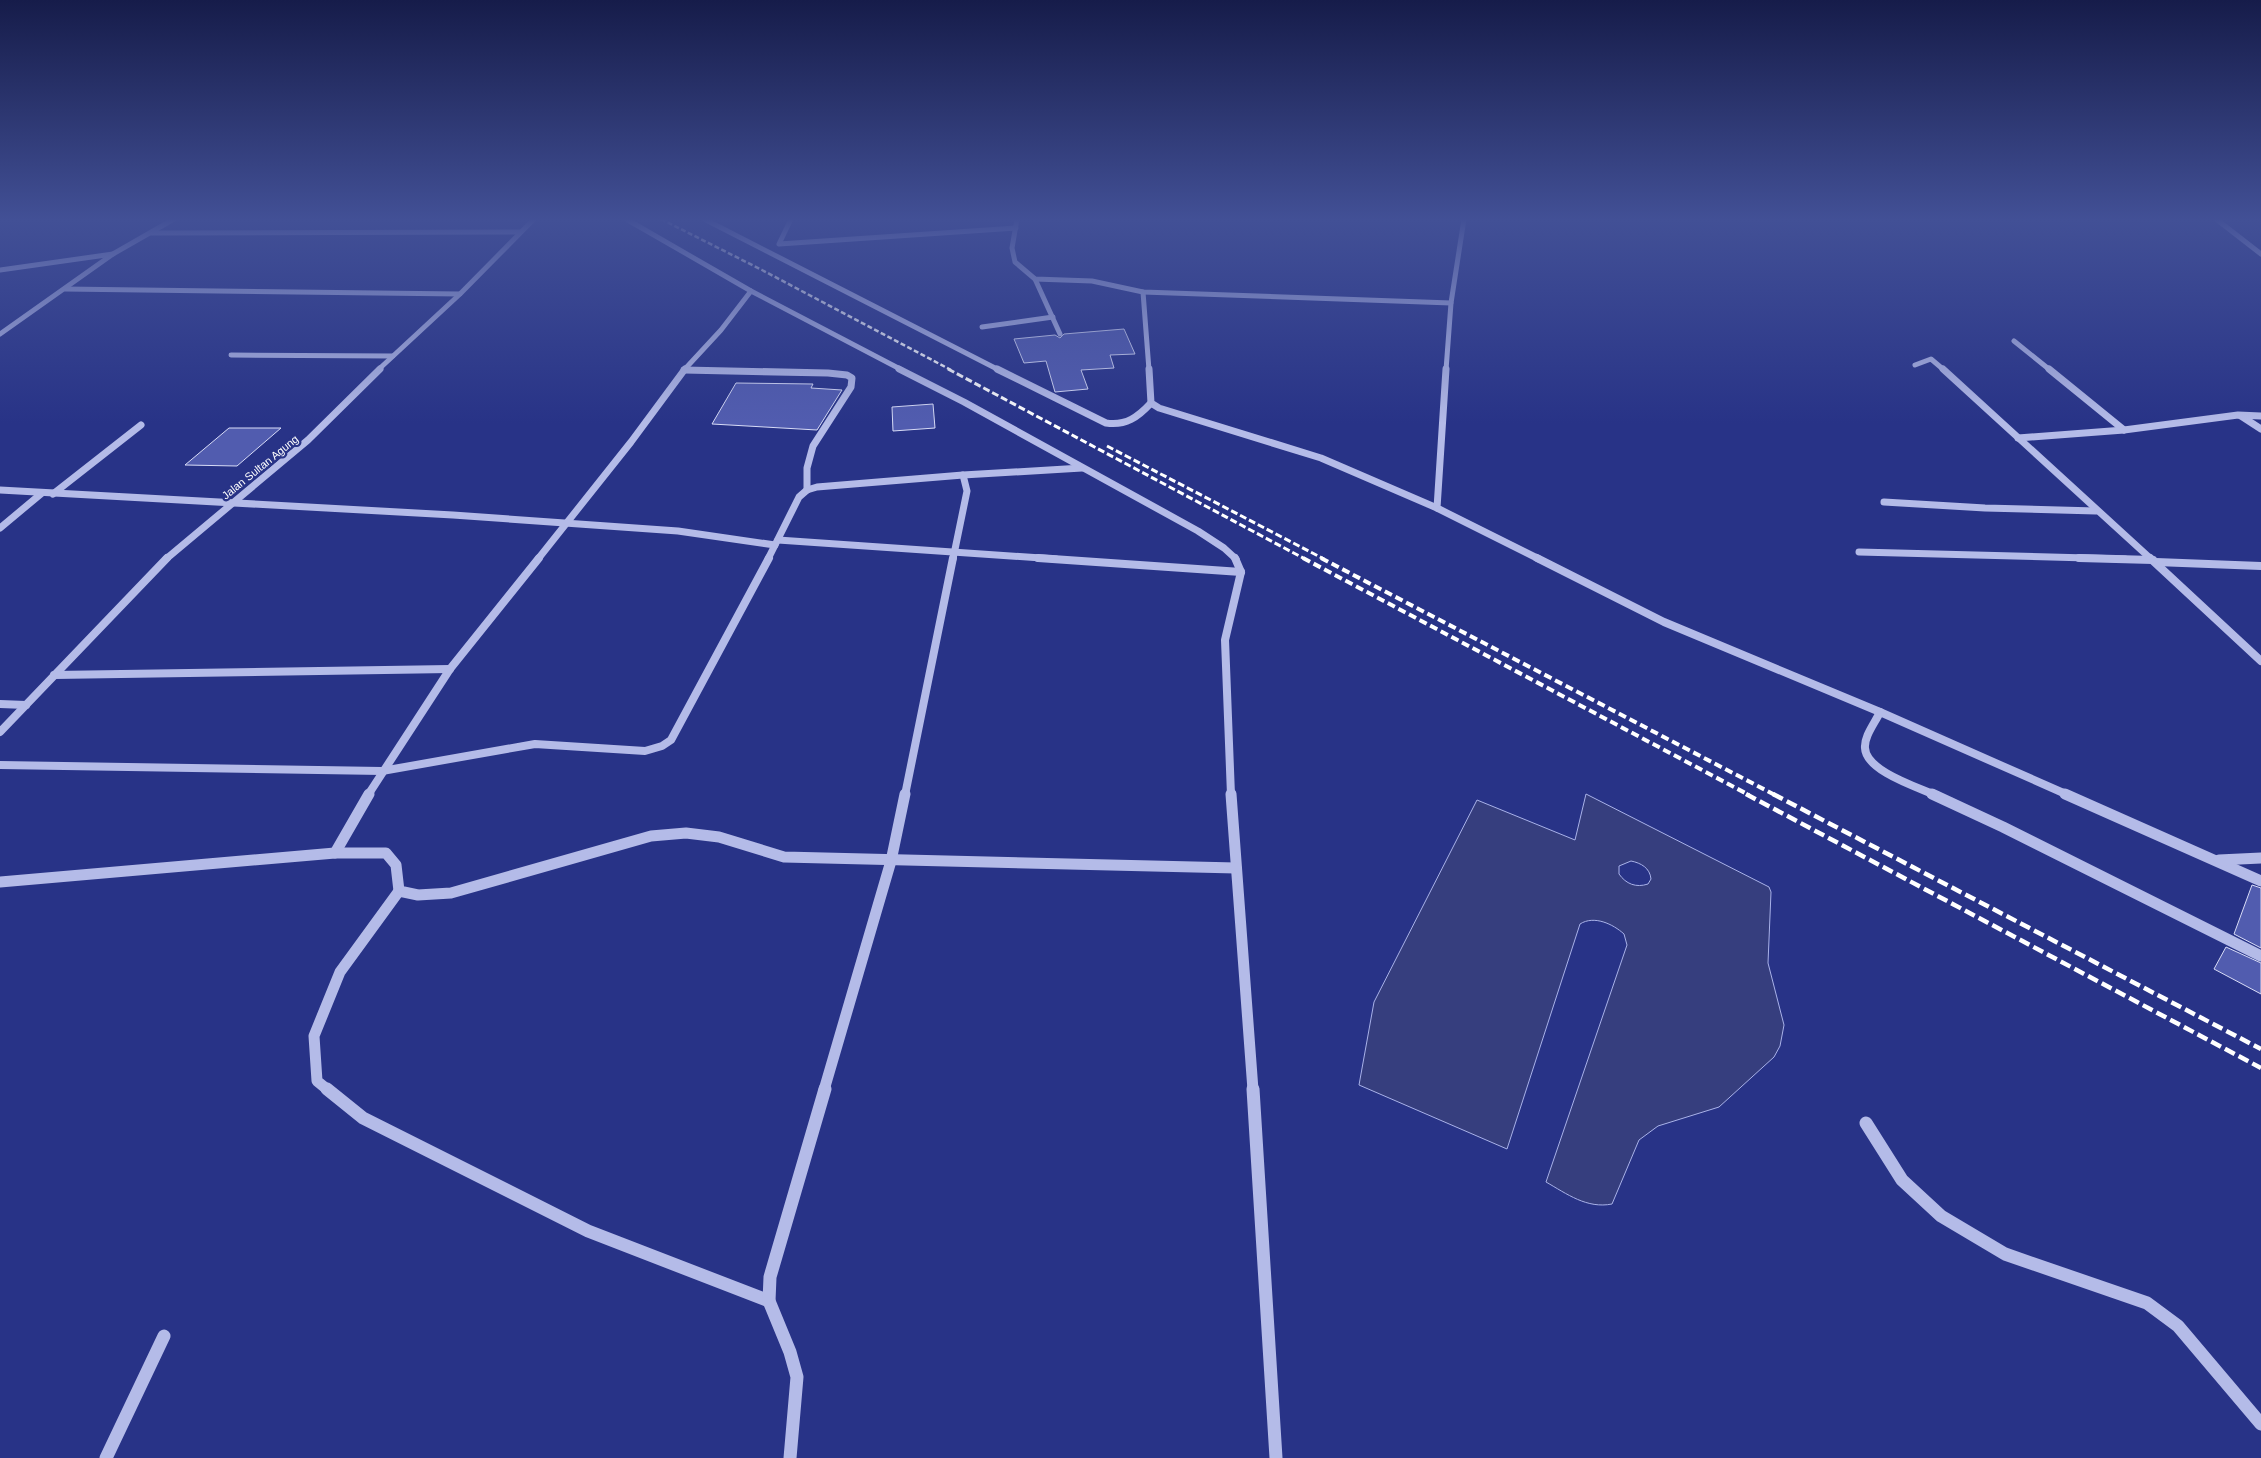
<svg xmlns="http://www.w3.org/2000/svg" width="2261" height="1458" font-family="Arial,sans-serif">
	<rect width="100%" height="100%" fill="#283387"/>
	<path fill="#363e7e" stroke="#a9b2e9" fill-rule="evenodd" d="M1586 794 1769 887 1771 892 1768 963 1784 1025 1780 1046 1774 1057 1719 1107 1658 1126 1639 1140 1612 1204C1587 1209 1567 1194 1546 1182L1627 945 1624 934C1613 924 1594 915 1580 924L1507 1149 1359 1085 1374 1002 1477 800 1575 840ZM1631 861C1641 863 1650 868 1651 879L1648 884C1636 888 1626 884 1619 874V866Z"/>
	<g fill="#515caf" stroke="#d8dcf7">
		<polygon points="1124,329 1135,354 1110,355 1114,368 1081,370 1088,389 1055,392 1046,361 1024,363 1014,339 1055,335 1060,338 1064,334"/>
		<polygon points="736,383 813,384 811,388 842,390 817,430 712,424"/>
		<polygon points="933,404 935,428 893,431 892,407"/>
		<polygon points="229,428 281,428 237,466 185,465"/>
		<polygon points="2252,885 2261,888 2261,948 2234,934"/>
		<polygon points="2226,947 2261,963 2261,994 2214,969"/>
	</g>
	<g fill="none" stroke-linecap="round" stroke-linejoin="round">
		<g stroke="#b4bbe8" stroke-width="5">
			<polyline points="626,219 751,291 902,370"/>
			<polyline points="704,219 999,370"/>
			<polyline points="791,219 779,244 1016,228"/>
			<polyline points="1017,219 1012,248 1015,262 1035,279 1092,281 1143,292 1451,303"/>
			<polyline points="2216,219 2261,254"/>
			<polyline points="151,233 521,232"/>
			<polyline points="0,270 113,254"/>
			<polyline points="1035,279 1060,334"/>
			<polyline points="65,289 460,294"/>
			<polyline points="1143,292 1149,370"/>
			<polyline points="982,327 1053,317"/>
			<polyline points="0,334 113,254 174,219"/>
			<polyline points="2014,341 2050,370"/>
			<polyline points="231,355 393,356"/>
			<polyline points="1915,365 1931,359 1944,370"/>
			<polyline points="378,370 460,294 534,219"/>
			<polyline points="684,370 704,370"/>
			<polyline points="684,370 721,330 751,291"/>
			<polyline points="1446,370 1451,303 1464,219"/>
		</g>
		<g stroke="#b4bbe8" stroke-width="7">
			<polyline points="899,369 964,402 1198,531 1224,548 1236,559"/>
			<path d="M997 369 1106 423C1126 426 1138 417 1151 403"/>
			<polyline points="1149,369 1151,403 1159,408 1321,458 1437,508"/>
			<polyline points="1446,369 1437,508 1539,559"/>
			<polyline points="1943,369 2151,559"/>
			<polyline points="2049,369 2124,430"/>
			<polyline points="684,370 828,373 847,375 852,378 851,387 813,446 807,468 807,490"/>
			<polyline points="2241,416 2261,429"/>
			<polyline points="2018,438 2124,430 2238,415 2261,416"/>
			<polyline points="963,475 1082,468"/>
			<polyline points="0,490 453,515 678,531 775,545"/>
			<polyline points="53,494 141,425"/>
			<polyline points="1884,502 1985,508 2096,511"/>
			<polyline points="0,528 42,493"/>
			<polyline points="778,540 1056,559"/>
			<polyline points="1859,552 2125,559"/>
			<polyline points="166,559 308,440 380,369"/>
			<polyline points="538,559 631,442 685,369"/>
			<polyline points="768,559 799,497 807,490 817,487 963,475 967,491 953,559"/>
		</g>
		<g stroke="#b4bbe8" stroke-width="8">
			<polyline points="1038,558 1241,572 1225,640 1231,795"/>
			<polyline points="1235,558 1241,572"/>
			<polyline points="1537,558 1664,622 1880,712 2068,795"/>
			<polyline points="2079,558 2153,560"/>
			<polyline points="2150,558 2261,661"/>
			<polyline points="2156,562 2261,566"/>
			<polyline points="54,675 450,669"/>
			<polyline points="0,704 26,705"/>
			<path d="M1880 712C1875 723 1864 736 1865 748 1866 771 1917 787 1935 795"/>
			<polyline points="0,732 167,558"/>
			<polyline points="0,765 382,771 535,744 645,751 662,746 671,740 769,558"/>
			<polyline points="368,795 450,669 539,558"/>
			<polyline points="905,795 953,558"/>
		</g>
		<g stroke="#b4bbe8" stroke-width="11">
			<polyline points="1231,794 1253,1090"/>
			<polyline points="1932,794 2003,827 2261,956"/>
			<polyline points="2065,794 2261,881"/>
			<polyline points="335,853 369,794"/>
			<polyline points="2219,860 2261,858"/>
			<polyline points="0,882 335,853 386,853 396,865 399,891 418,895 451,893 651,836 686,833 719,837 784,857 1236,868"/>
			<polyline points="328,1090 317,1081 314,1036 340,972 399,891"/>
			<polyline points="824,1090 891,861 905,794"/>
		</g>
		<g stroke="#b4bbe8" stroke-width="13">
			<polyline points="327,1089 363,1118 588,1231 769,1301"/>
			<polyline points="1253,1089 1276,1458"/>
			<polyline points="1866,1123 1902,1180 1941,1216 2005,1254 2147,1303 2178,1326 2261,1424"/>
			<polyline points="106,1458 164,1336"/>
			<polyline points="790,1458 797,1377 790,1352 769,1301 770,1277 825,1089"/>
		</g>
		<polyline stroke="#fff" stroke-width="2.5" stroke-dasharray="5 2.5" stroke-linecap="butt" points="661,219 762,270 951,370"/>
		<g stroke="#fff" stroke-width="3" stroke-dasharray="7 3" stroke-linecap="butt">
			<polyline points="948,369 1305,559"/>
			<polyline points="1107,446 1324,559"/>
		</g>
		<g stroke="#fff" stroke-width="4" stroke-dasharray="8 4" stroke-linecap="butt">
			<polyline points="1303,558 1749,795"/>
			<polyline points="1321,558 1775,795"/>
		</g>
		<g stroke="#fff" stroke-width="4.5" stroke-dasharray="11 4.5" stroke-linecap="butt">
			<polyline points="1746,794 2261,1068"/>
			<polyline points="1773,794 2261,1049"/>
		</g>
	</g>
	<linearGradient id="sky" x2="0" y2="1"><stop stop-color="#161c4a"/><stop offset="0.52" stop-color="#425096"/><stop offset="1" stop-color="#425096" stop-opacity="0"/></linearGradient>
	<rect width="2261" height="423" fill="url(#sky)"/>
	<g text-anchor="middle" dominant-baseline="central" stroke-width="4.5" stroke-linejoin="round" paint-order="stroke">
		<g font-size="11" fill="#fff" stroke="#283387">
			<text transform="translate(260 467) rotate(-39)">Jalan Sultan Agung</text>
		</g>
	</g>
</svg>
